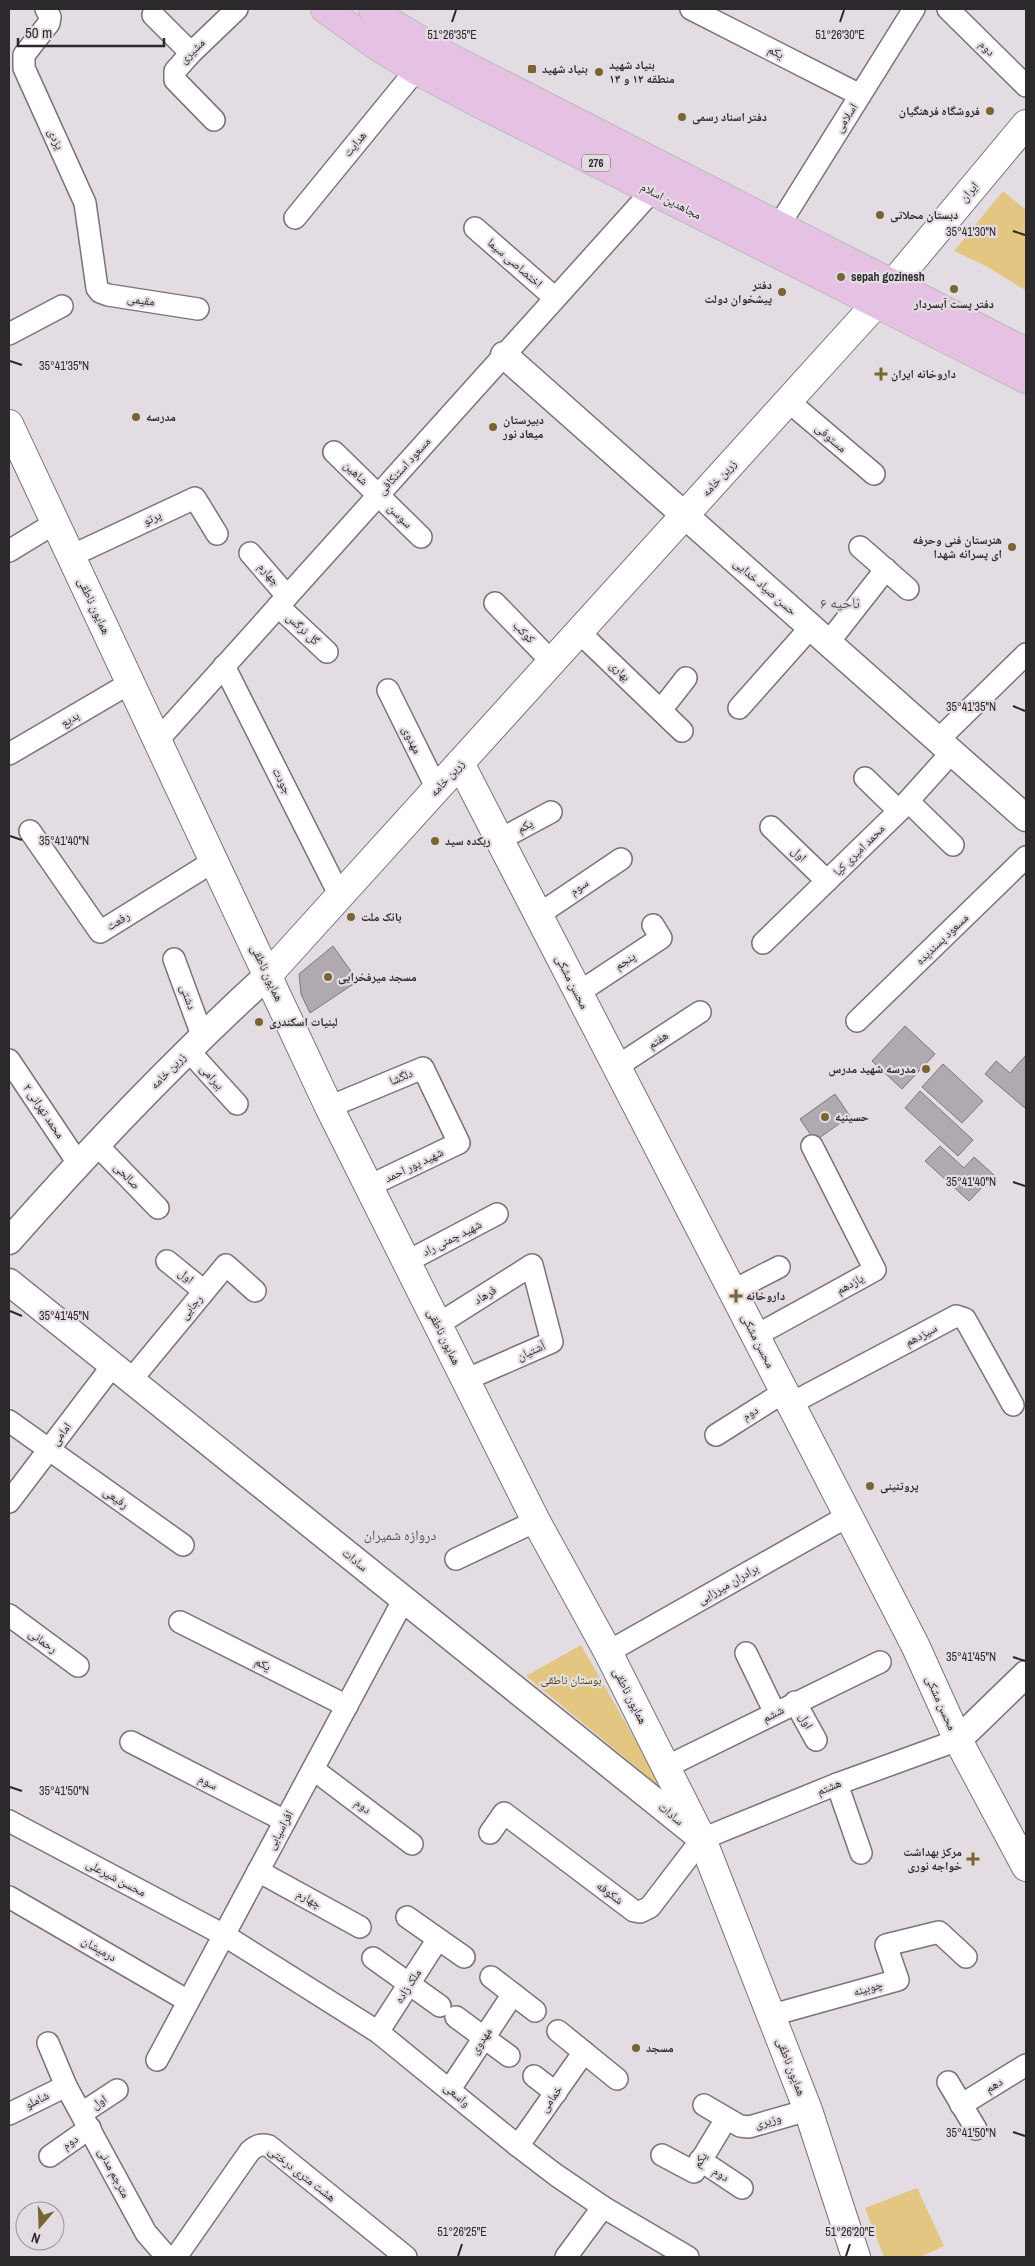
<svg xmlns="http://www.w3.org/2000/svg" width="1035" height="2266" font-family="'Archivo Narrow','Noto Naskh Arabic',sans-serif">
	<rect width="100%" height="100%" fill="#e3dde3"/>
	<g fill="#e2c682">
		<polygon points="1003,191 1026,210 1025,290 986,266 954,251"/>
		<polygon points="581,1645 664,1790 526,1676"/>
		<polygon points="917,2188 944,2246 920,2257 884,2257 865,2208"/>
	</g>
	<g fill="#b0aab0" stroke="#7e787d">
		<polygon points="333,946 358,981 310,1013 301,994 299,974"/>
		<polygon points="905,1026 935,1054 902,1089 872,1061"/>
		<polygon points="1026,1055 1026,1109 985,1074 996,1061 1010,1073"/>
		<polygon points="943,1064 983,1101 962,1123 922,1087"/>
		<polygon points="920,1091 973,1140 958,1156 905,1108"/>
		<polygon points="835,1094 850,1116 815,1141 800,1119"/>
		<polygon points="940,1146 964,1168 974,1157 994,1175 969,1201 925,1161"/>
	</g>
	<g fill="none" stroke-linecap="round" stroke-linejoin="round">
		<g stroke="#7a747a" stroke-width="24">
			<g id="minor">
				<polyline points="46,9 50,17 49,23 24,55 24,68 85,203 97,288 100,292 108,295 198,309"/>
				<polyline points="691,9 860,95"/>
				<polyline points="948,9 1026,86"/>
				<polyline points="153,15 191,53"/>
				<polyline points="214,120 175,80 175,71 191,53 237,9"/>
				<polyline points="295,218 416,70"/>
				<polyline points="778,227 914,9"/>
				<polyline points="475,228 555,298"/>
				<polyline points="9,334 62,306"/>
				<polyline points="788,401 874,474"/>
				<polyline points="334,452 421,537"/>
				<polyline points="860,547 908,589"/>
				<polyline points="9,551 55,523"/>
				<polyline points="250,553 287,596"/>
				<polyline points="71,556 195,498 217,534"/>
				<polyline points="495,603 552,662"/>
				<polyline points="278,606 327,652"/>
				<polyline points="579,632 682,731"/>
				<polyline points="828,643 886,569"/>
				<polyline points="224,666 340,896"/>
				<polyline points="388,690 437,789"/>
				<polyline points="739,708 811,627"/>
				<polyline points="661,710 686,678"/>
				<polyline points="158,740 652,191"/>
				<polyline points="938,740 1026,654"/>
				<polyline points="9,754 130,683"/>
				<polyline points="865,778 899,811"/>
				<polyline points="908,801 953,845"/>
				<polyline points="771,827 827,881"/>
				<polyline points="30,831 100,932 214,861"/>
				<polyline points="499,840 551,812"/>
				<polyline points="538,915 621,859"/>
				<polyline points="763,943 899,811 952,752"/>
				<polyline points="174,959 202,1035"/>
				<polyline points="578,993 661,938 653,925"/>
				<polyline points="857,1021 1026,857"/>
				<polyline points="188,1050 237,1104"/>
				<polyline points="9,1060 78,1163"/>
				<polyline points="616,1067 700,1012"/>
				<polyline points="329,1107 423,1068 459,1143 369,1186"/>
				<polyline points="96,1144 158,1208"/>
				<polyline points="167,1261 204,1291"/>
				<polyline points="408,1261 497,1214"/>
				<polyline points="732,1291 779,1267"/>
				<polyline points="437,1325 532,1265 552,1342 465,1380"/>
				<polyline points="755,1336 875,1270 812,1146"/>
				<polyline points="131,1380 226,1265 255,1291"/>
				<polyline points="790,1404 956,1316 965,1319 969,1326 1013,1405"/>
				<polyline points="9,1421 183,1545"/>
				<polyline points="716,1435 784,1392"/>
				<polyline points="9,1502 113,1365"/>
				<polyline points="456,1559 536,1521"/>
				<polyline points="9,1615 78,1666"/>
				<polyline points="180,1622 347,1706"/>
				<polyline points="608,1652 848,1516"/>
				<polyline points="746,1653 775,1713"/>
				<polyline points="795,1702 816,1740"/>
				<polyline points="131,1742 285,1821"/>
				<polyline points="666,1767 880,1662"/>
				<polyline points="313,1769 412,1844"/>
				<polyline points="837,1784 861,1853"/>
				<polyline points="9,1821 224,1935 378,2032 518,2146 556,2175 603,2207 688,2257"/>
				<polyline points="490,1833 504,1813 634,1911 640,1912 650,1907 702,1839 837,1784 958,1740"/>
				<polyline points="258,1871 360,1927"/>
				<polyline points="9,1897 188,2001"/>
				<polyline points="407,1917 464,1957"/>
				<polyline points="373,1958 440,2006"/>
				<polyline points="491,1977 535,2011"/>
				<polyline points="772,2015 898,1980 886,1945 939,1932 966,1957"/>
				<polyline points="456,2017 509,2056"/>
				<polyline points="558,2031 617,2079"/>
				<polyline points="378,2032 438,1939"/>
				<polyline points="48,2043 66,2086 146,2233 167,2257"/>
				<polyline points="157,2060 404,1599"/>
				<polyline points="534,2076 556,2093"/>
				<polyline points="948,2082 976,2129"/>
				<polyline points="450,2089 513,1994"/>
				<polyline points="704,2105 740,2126 749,2127 808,2110"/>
				<polyline points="961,2105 1026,2065"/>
				<polyline points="82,2113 117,2090"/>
				<polyline points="9,2114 66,2086"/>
				<polyline points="518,2146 584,2052"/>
				<polyline points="662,2155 694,2172 726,2119"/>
				<polyline points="50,2156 90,2128"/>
				<polyline points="700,2160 742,2188"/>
				<path d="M176 2257 250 2151C257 2145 261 2144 269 2146L406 2257"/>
				<polyline points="566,2257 603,2207"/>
			</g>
		</g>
		<g stroke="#7a747a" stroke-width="29">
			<g id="tertiary">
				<polyline points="504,355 1026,818"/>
				<path d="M9 1241C91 1148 176 1059 268 975"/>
				<polyline points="9,1282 702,1839"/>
				<polyline points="958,1740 1026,1674"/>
			</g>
		</g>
		<g stroke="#7a747a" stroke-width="30">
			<g id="secondary">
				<polyline points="9,424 329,1107 536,1521 608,1652 702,1839 808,2110 856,2257"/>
				<polyline points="460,763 915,1645 958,1740 1026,1867"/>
				<polyline points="268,975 875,305 1026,124"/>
			</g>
		</g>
		<g stroke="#bbb" stroke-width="30">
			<g id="primary">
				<polyline points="325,9 377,46 416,70 486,107 1026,379"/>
				<polyline points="373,9 387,20 445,55 1026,352"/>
			</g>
		</g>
		<use href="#minor" stroke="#fff" stroke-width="21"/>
		<use href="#tertiary" stroke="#fff" stroke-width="26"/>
		<use href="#secondary" stroke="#fff" stroke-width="28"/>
		<use href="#primary" stroke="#e5c2e4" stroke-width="28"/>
	</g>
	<path fill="none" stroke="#2c292c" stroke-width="2" d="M452 22 456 10M840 22 844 10M1013 231 1025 235M10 361 22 365M1013 706 1025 711M10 836 22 840M1013 1182 1025 1186M10 1311 22 1316M1013 1657 1025 1661M10 1787 22 1791M1013 2132 1025 2136M458 2256 462 2244M846 2256 850 2244"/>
	<g fill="#796534" stroke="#e3dde3" stroke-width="2">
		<rect x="527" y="64" width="10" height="10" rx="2.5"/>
		<circle cx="599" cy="72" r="5"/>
		<circle cx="990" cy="111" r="5"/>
		<circle cx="682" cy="117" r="5"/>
		<circle cx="880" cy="215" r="5"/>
		<circle cx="841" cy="277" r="5"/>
		<circle cx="954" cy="289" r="5"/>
		<circle cx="782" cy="292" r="5"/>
		<path d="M878.5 366.5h5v5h5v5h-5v5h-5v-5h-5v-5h5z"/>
		<circle cx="136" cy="417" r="5"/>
		<circle cx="493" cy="427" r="5"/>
		<circle cx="1012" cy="547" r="5"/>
		<circle cx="435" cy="841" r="5"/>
		<circle cx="351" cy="917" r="5"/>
		<circle cx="328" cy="977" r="5"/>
		<circle cx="259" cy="1022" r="5"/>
		<circle cx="926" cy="1069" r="5"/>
		<circle cx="825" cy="1117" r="5"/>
		<path d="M733.5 1288.5h5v5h5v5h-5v5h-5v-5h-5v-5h5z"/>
		<circle cx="870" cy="1486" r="5"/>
		<path d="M970.5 1851.5h5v5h5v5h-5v5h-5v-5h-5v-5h5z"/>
		<circle cx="636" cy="2048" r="5"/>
	</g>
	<g text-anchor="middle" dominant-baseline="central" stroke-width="4.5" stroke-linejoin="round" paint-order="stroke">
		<rect fill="#e3dde3" stroke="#635f63" stroke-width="1" x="582" y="154.5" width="28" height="17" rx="4"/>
		<g font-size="11" font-weight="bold" fill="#2c292c">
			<text x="596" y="163">276</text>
		</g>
		<g font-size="12" fill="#2c292c" stroke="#e3dde3">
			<text transform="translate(987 48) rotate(45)">دوم</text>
			<text transform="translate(192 51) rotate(-44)">مشیری</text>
			<text transform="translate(776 52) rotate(27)">یکم</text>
			<text transform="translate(846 118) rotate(-58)">اسلامی</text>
			<text transform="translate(56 139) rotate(65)">یزدی</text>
			<text transform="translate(355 144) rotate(-51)">هدایت</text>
			<text transform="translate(969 192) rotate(-50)">ایران</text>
			<text transform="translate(671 201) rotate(27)">مجاهدین اسلام</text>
			<text transform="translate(515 263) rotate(41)">اختصاصی سیما</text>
			<text transform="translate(141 300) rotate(8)">مقیمی</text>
			<text transform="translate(831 438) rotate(41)">مستوفی</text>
			<text transform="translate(404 466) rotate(-48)">مسعود استنکافی</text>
			<text transform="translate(356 473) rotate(44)">شاهین</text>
			<text transform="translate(719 478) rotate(-48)">زرین خامه</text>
			<text transform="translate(400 516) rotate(45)">سوسن</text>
			<text transform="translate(152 518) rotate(-25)">پرتو</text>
			<text transform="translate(269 574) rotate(49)">چهارم</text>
			<text transform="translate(765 587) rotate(41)">حسن صیاد خدایی</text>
			<text transform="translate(94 606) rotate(65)">همایون ناطقی</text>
			<text transform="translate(303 629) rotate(43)">گل نرگس</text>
			<text transform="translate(524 632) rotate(46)">کوکب</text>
			<text transform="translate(620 671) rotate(44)">بهاری</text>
			<text transform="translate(70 719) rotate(-30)">بدیع</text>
			<text transform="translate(412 740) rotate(64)">مهدوی</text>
			<text transform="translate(447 778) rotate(-48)">زرین خامه</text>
			<text transform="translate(282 781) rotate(63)">جودت</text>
			<text transform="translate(525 826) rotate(-29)">یکم</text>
			<text transform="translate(859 850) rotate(-45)">محمد امیری کیا</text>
			<text transform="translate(799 854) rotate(44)">اول</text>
			<text transform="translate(579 887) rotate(-34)">سوم</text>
			<text transform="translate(118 921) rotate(-32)">رفعت</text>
			<text transform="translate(942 939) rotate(-44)">مسعود پسندیده</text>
			<text transform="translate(625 961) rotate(-33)">پنجم</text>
			<text transform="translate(267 973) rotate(65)">همایون ناطقی</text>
			<text transform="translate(572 982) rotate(63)">محسن مشکی</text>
			<text transform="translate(188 997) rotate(70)">دشتی</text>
			<text transform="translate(658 1040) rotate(-33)">هفتم</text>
			<text transform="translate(168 1071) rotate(-46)">زرین خامه</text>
			<text transform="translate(212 1077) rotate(48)">بیرامی</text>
			<text transform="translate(401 1077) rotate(-23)">دلگشا</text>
			<text transform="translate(44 1111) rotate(56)">محمد تهرانی ۲</text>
			<text transform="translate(414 1165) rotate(-26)">شهید پور احمد</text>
			<text transform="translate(127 1176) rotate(46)">صالحی</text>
			<text transform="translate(452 1238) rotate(-27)">شهید چمنی راد</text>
			<text transform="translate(186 1276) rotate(39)">اول</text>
			<text transform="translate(850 1284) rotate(-29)">یازدهم</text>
			<text transform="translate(485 1295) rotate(-32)">فرهاد</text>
			<text transform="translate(191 1307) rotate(-50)">رجایی</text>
			<text transform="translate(921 1335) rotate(-28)">سیزدهم</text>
			<text transform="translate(444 1337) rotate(64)">همایون ناطقی</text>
			<text transform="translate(758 1341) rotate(63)">محسن مشکی</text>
			<text transform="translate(531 1351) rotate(-24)">آشتیان</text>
			<text transform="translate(750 1413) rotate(-32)">دوم</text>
			<text transform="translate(61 1434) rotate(-53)">امامی</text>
			<text transform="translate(116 1498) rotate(35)">رفیعی</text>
			<text transform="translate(355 1560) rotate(39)">سادات</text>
			<text transform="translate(728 1584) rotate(-30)">برادران میرزایی</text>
			<text transform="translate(43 1641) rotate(36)">رحمانی</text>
			<text transform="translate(263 1664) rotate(27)">یکم</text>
			<text transform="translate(630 1696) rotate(63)">همایون ناطقی</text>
			<text transform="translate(941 1703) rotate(66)">محسن مشکی</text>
			<text transform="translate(773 1714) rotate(-27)">ششم</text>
			<text transform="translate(806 1721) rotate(61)">اول</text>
			<text transform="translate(208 1782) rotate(27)">سوم</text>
			<text transform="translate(829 1787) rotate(-22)">هشتم</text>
			<text transform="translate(363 1806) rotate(37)">دوم</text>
			<text transform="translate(671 1814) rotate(39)">سادات</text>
			<text transform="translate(280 1830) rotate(-62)">افراسیابی</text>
			<text transform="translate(116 1878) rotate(28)">محسن شیرعلی</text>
			<text transform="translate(610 1893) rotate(37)">شکوفه</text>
			<text transform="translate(309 1899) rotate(29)">چهارم</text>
			<text transform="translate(99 1949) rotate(30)">درمیشان</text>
			<text transform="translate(408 1986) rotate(-57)">ملک زاده</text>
			<text transform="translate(868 1988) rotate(-16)">چوبینه</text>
			<text transform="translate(481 2041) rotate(-57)">مهدوی</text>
			<text transform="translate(791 2067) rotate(69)">همایون ناطقی</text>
			<text transform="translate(994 2085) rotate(-31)">دهم</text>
			<text transform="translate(457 2095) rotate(40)">واسعی</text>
			<text transform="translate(551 2099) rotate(-55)">خمامی</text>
			<text transform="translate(37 2100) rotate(-26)">شاملو</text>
			<text transform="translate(99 2102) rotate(-33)">اول</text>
			<text transform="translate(768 2121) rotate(-16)">وزیری</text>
			<text transform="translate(70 2142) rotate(-35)">دوم</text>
			<text transform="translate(700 2160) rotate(-57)">یکم</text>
			<text transform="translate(114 2173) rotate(62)">مترجم مدنی</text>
			<text transform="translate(302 2174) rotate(38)">هشت متری درختی</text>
			<text transform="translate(721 2174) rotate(33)">دوم</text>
		</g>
		<g font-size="12" font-weight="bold" fill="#2c292c" stroke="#e3dde3" text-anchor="start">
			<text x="609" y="65">بنیاد شهید<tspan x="609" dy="14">منطقه ۱۲ و ۱۳</tspan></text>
			<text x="542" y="69">بنیاد شهید</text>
			<text x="980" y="111" text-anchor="end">فروشگاه فرهنگیان</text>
			<text x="692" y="117">دفتر اسناد رسمی</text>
			<text x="890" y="215">دبستان محلاتی</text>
			<text x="851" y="277">sepah gozinesh</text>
			<text x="772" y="285" text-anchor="end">دفتر<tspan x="772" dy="14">پیشخوان دولت</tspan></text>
			<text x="954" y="304" text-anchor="middle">دفتر پست آبسردار</text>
			<text x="891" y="374">داروخانه ایران</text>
			<text x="146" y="417">مدرسه</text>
			<text x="503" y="420">دبیرستان<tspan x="503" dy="14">میعاد نور</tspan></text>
			<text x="1002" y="540" text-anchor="end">هنرستان فنی وحرفه<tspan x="1002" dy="14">ای پسرانه شهدا</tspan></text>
			<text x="445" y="841">ربکده سید</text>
			<text x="361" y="917">بانک ملت</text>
			<text x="338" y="977">مسجد میرفخرایی</text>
			<text x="269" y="1022">لبنیات اسکندری</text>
			<text x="916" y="1069" text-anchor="end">مدرسه شهید مدرس</text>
			<text x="835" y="1117">حسینیه</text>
			<text x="746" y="1296">داروخانه</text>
			<text x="880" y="1486">پروتئینی</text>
			<text x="962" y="1852" text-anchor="end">مرکز بهداشت<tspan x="962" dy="14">خواجه نوری</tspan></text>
			<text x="646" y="2048">مسجد</text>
		</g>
		<g font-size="12" fill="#5f4903" stroke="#e3dde3">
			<text x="571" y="1680">بوستان ناطقی</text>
		</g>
		<g font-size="14" fill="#595358" stroke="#e3dde3">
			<text x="400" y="1535">دروازه شمیران</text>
		</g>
		<g font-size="15" fill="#595358" stroke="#e3dde3">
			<text x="840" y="602">ناحیه ۶</text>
		</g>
	</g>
	<g font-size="12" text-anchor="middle" fill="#2c292c" stroke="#e3dde3" stroke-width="4.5" stroke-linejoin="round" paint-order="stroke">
		<text x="452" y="39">51°26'35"E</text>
		<text x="840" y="39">51°26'30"E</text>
		<text x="971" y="236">35°41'30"N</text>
		<text x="64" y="370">35°41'35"N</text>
		<text x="971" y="711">35°41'35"N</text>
		<text x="64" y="845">35°41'40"N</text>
		<text x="971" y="1186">35°41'40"N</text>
		<text x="64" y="1320">35°41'45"N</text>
		<text x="971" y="1661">35°41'45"N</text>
		<text x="64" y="1795">35°41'50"N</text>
		<text x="971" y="2137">35°41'50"N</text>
		<text x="462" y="2236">51°26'25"E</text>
		<text x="850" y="2236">51°26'20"E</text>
	</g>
	<rect width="1035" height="2266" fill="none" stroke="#2c292c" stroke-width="20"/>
	<g transform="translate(40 2226) rotate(199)"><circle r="24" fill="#e3dde3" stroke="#9a959a"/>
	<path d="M0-4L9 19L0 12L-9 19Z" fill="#796534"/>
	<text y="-8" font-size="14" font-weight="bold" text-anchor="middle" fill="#2c292c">N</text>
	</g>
	<path d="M18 38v8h146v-8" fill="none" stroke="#2c292c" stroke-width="2.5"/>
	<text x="25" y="38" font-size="15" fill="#2c292c" stroke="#e3dde3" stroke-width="4" paint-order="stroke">50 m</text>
</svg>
